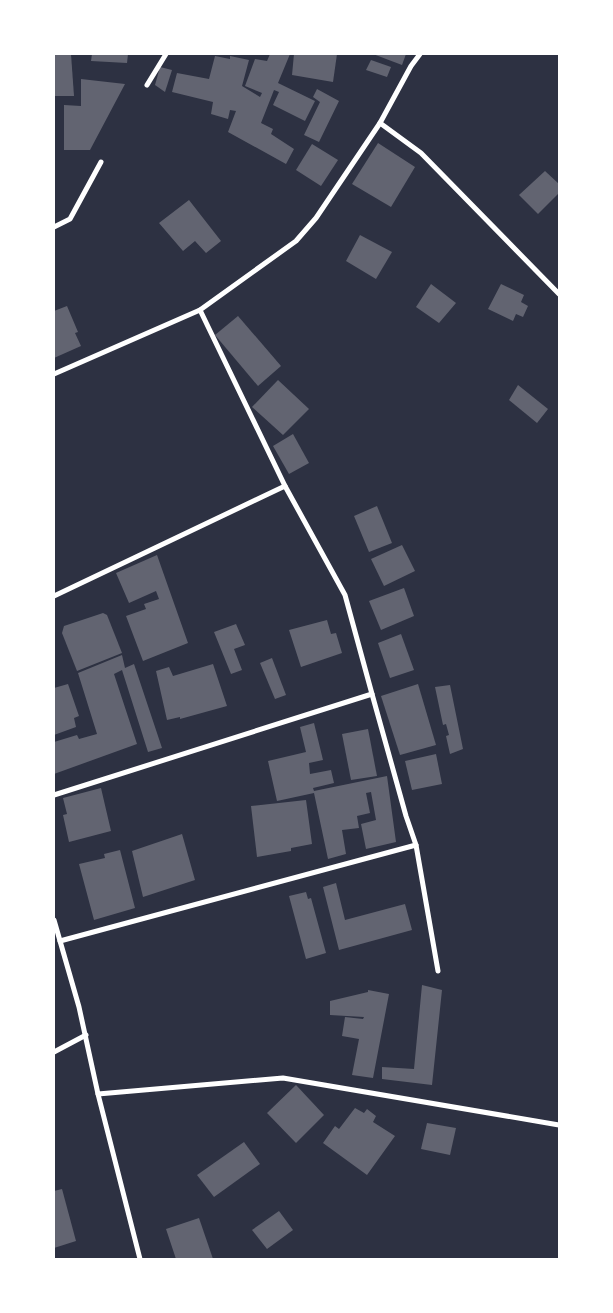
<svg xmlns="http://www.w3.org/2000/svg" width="613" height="1313" font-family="Karla,sans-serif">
	<rect width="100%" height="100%" fill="#2d3142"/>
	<g fill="#626471">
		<polygon points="54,54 71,54 74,96 54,96"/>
		<polygon points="92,54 128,54 127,63 91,61"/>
		<polygon points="270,54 290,54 278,83 315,101 305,121 273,105 279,92 274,90 261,123 273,129 271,134 294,149 286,164 228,132 236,111 230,110 228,119 211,114 213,102 172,92 177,73 209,79 215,56 230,59 230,56 249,60 242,86 260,97 262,93 245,86 255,59 267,61"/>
		<polygon points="294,54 337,54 333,82 292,75"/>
		<polygon points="373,54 406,54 402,65"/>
		<polygon points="371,60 391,67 387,77 366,70"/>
		<polygon points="160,67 172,70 165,92 155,85"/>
		<polygon points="81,79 125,84 90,150 64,150 64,105 81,106"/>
		<polygon points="317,89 339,101 319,142 304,135 320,102 313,97"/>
		<polygon points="378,143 415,167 391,207 352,184"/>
		<polygon points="312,144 338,160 321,186 296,170"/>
		<polygon points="545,171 559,184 559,193 538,214 519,195"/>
		<polygon points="189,200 221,241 206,253 195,241 183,251 159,223"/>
		<polygon points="360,235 392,252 376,279 346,261"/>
		<polygon points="431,284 456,303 439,323 416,307"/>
		<polygon points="501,284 524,295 521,302 528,306 523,317 516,314 513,321 488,309"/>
		<polygon points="67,306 78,332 75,333 81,346 54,358 54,311"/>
		<polygon points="238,316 281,366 258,386 215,335"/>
		<polygon points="278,380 309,409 283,435 252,407"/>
		<polygon points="518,385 548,409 537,423 509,400"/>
		<polygon points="293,434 309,463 289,474 273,446"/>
		<polygon points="377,506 392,543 369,552 354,516"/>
		<polygon points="402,545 415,571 384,586 371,559"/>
		<polygon points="157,555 188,643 143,661 126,616 146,609 144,604 159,599 156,591 129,603 116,573"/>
		<polygon points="404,588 414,616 381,630 369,601"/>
		<polygon points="103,613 107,615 122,653 77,671 62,633 64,626"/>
		<polygon points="327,620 331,634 336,633 342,653 301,667 289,630"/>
		<polygon points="236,624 245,645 234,649 242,670 231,674 214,632"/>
		<polygon points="401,634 414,670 390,678 378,643"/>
		<polygon points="122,655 125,668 134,664 162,748 148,752 122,670 114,674 137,744 54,774 54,742 77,735 79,739 97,734 78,673"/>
		<polygon points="272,658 286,695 275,699 260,663"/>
		<polygon points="213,664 227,706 180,719 180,717 167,720 156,671 169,667 173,676"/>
		<polygon points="68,684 79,716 74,718 76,727 54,735 54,688"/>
		<polygon points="418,684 436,745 400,755 381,696"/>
		<polygon points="450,685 463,749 450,754 446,736 449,735 446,724 443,725 435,687"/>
		<polygon points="314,723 323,760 309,763 310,774 331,770 334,783 313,788 314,791 387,776 396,842 366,849 361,824 376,820 371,792 366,793 370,813 357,816 359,828 342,830 346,854 328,859 314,793 277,801 268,761 306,752 300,727"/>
		<polygon points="368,729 377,776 351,780 342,734"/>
		<polygon points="436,754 442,784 412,790 405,761"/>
		<polygon points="101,788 111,831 69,842 63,815 67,814 63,798"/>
		<polygon points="306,800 312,844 291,848 291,851 257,857 251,806"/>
		<polygon points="182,834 195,880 143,897 132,851"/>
		<polygon points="120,850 135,908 94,920 79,864 105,858 104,854"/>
		<polygon points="336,883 345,920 405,904 412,930 339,950 323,887"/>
		<polygon points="306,892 308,899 311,898 326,953 306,959 289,896"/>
		<polygon points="422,985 442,990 432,1085 382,1079 382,1067 414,1069"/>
		<polygon points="368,990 389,994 373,1078 352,1075 359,1039 342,1036 345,1017 363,1019 364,1017 330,1015 330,1001 368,992"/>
		<polygon points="296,1085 324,1115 296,1143 267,1113"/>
		<polygon points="355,1108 364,1113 367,1109 376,1116 373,1122 395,1136 367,1175 323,1143 335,1126 339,1129"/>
		<polygon points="427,1123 456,1128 450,1155 421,1149"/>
		<polygon points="244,1142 260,1164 214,1197 197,1175"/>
		<polygon points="62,1189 76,1241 54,1248 54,1191"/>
		<polygon points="279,1211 293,1230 267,1249 252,1230"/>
		<polygon points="199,1218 213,1259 176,1259 166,1229"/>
	</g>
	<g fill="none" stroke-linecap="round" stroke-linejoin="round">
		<g stroke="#fff" stroke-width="5">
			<polyline points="147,85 166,54"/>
			<polyline points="380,123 421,153 559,294"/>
			<polyline points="54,227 70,219 101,162"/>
			<polyline points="200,310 285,486"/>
			<polyline points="54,374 200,310 296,241 316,218 380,123 411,66 420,54"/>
			<polyline points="54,596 285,486 345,595 372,694 54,795"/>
			<polyline points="372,694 406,816 416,845 438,971"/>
			<polyline points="54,920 79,1007 98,1094 140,1259"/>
			<polyline points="60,941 416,845"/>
			<polyline points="54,1052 86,1035"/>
			<polyline points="98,1094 283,1078 559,1125"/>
		</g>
	</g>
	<rect width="613" height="1313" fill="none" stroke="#ffffff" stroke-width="110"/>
</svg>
